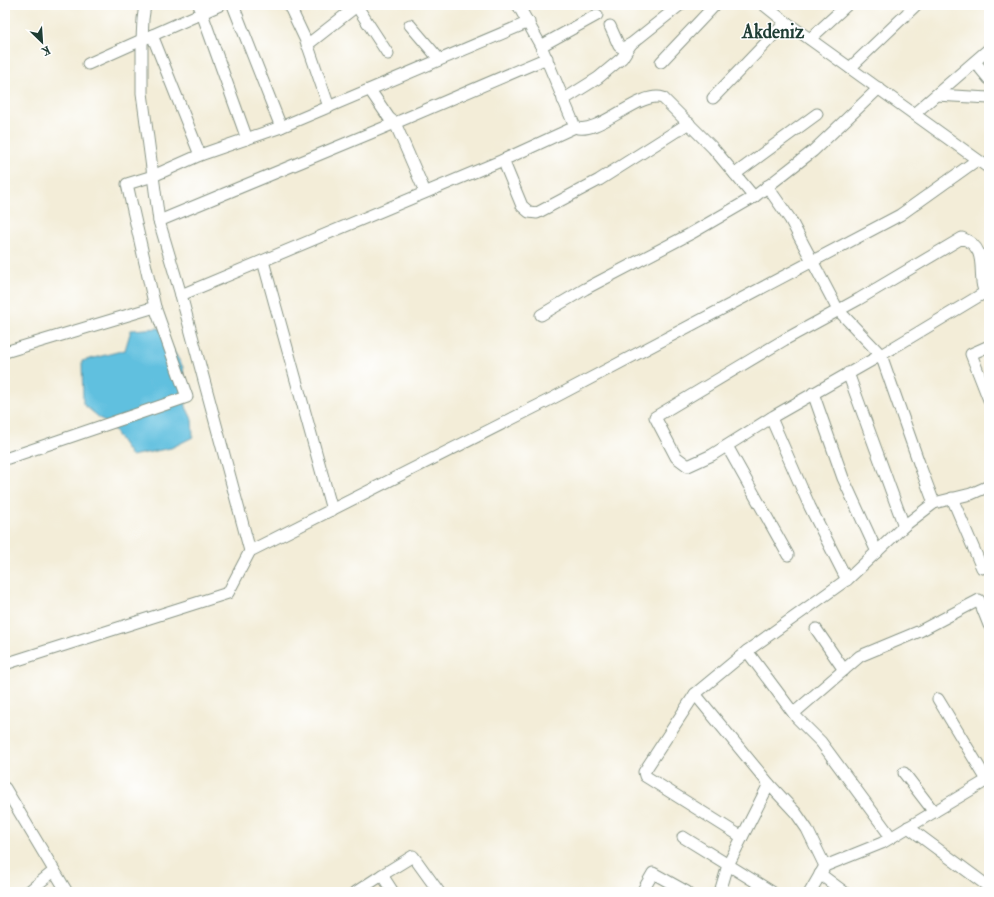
<svg xmlns="http://www.w3.org/2000/svg" width="994" height="897" font-family="'IM FELL Double Pica',serif">
	<rect width="100%" height="100%" fill="#fff"/>
	<filter id="ink" filterUnits="userSpaceOnUse"><feTurbulence type="fractalNoise" baseFrequency=".025" numOctaves="2"/><feDisplacementMap in="SourceGraphic" scale="8" xChannelSelector="R" yChannelSelector="G"/><feConvolveMatrix kernelMatrix="1 2 1 2 8 2 1 2 1" color-interpolation-filters="sRGB"/></filter>
	<filter id="wash" filterUnits="userSpaceOnUse"><feTurbulence type="fractalNoise" baseFrequency=".012" numOctaves="4" result="noise"/><feDisplacementMap in="SourceGraphic" scale="16" xChannelSelector="R" yChannelSelector="G"/><feGaussianBlur stdDeviation="0.9" result="paint"/><feColorMatrix in="noise" values="0 0 0 0 0 0 0 0 0 0 0 0 0 0 0 0 0 1.4 0 .05"/><feComposite in="paint" operator="in"/></filter>
	<g filter="url(#wash)">
		<rect width="100%" height="100%" fill="#f3edd8"/>
		<polygon fill="#61c0df" stroke="#407e8a" points="160,328 183,367 186,407 192,419 193,437 171,448 131,456 113,429 83,404 82,361 125,350 131,330"/>
	</g>
	<g filter="url(#ink)">
		<g fill="none" stroke-linecap="round" stroke-linejoin="round">
			<g stroke="#899586" stroke-width="13">
				<g id="street">
					<polyline points="145,5 143,19 142,40 142,93 159,221 181,295 250,551"/>
					<polyline points="199,5 247,139"/>
					<polyline points="233,5 281,127"/>
					<polyline points="289,5 307,43 329,107"/>
					<polyline points="356,5 388,54"/>
					<path d="M518 5 541 46 575 127C597 137 639 90 663 98L713 148 754 197"/>
					<polyline points="764,5 779,17 989,168"/>
					<polyline points="410,25 439,59"/>
					<polyline points="610,26 619,46 623,48 631,44 680,5"/>
					<polyline points="152,35 200,155"/>
					<polyline points="810,39 847,5"/>
					<polyline points="307,45 358,5"/>
					<polyline points="541,46 597,15"/>
					<polyline points="661,62 715,5"/>
					<polyline points="975,62 989,79"/>
					<polyline points="88,64 220,5"/>
					<polyline points="850,68 916,5"/>
					<polyline points="370,90 389,118 395,123 547,58"/>
					<polyline points="936,95 989,98"/>
					<polyline points="713,98 786,22"/>
					<polyline points="563,100 598,78 622,58 631,44"/>
					<polyline points="914,114 989,49"/>
					<polyline points="503,160 522,206 529,212 537,213 599,180 689,123"/>
					<polyline points="735,174 817,114"/>
					<polyline points="767,186 790,219 838,310 881,355 920,466 934,503"/>
					<polyline points="159,221 395,123 425,192"/>
					<polyline points="263,261 332,510"/>
					<path d="M984 293 881 355 774 416 712 455 688 466 676 457 655 417 784 340 859 299 962 238C994 250 972 281 989 298"/>
					<polyline points="181,295 503,160 575,127"/>
					<polyline points="541,315 585,289 690,234 754,197 813,151 879,88"/>
					<polyline points="989,346 971,354 989,400"/>
					<polyline points="5,352 155,307 127,184 153,176 200,155 281,127 529,22"/>
					<polyline points="848,373 904,526"/>
					<polyline points="813,393 843,478 877,552"/>
					<polyline points="771,418 810,507 847,580"/>
					<polyline points="727,446 788,555"/>
					<polyline points="5,459 187,397 155,307"/>
					<polyline points="952,498 982,568 989,565"/>
					<polyline points="816,629 844,670"/>
					<polyline points="747,651 797,718 821,742 891,837"/>
					<polyline points="5,664 228,593 250,551 555,397 900,215 977,160"/>
					<polyline points="695,694 769,784 796,813 807,829 825,866"/>
					<polyline points="938,699 987,780"/>
					<polyline points="794,713 860,656 920,631 979,600 989,625"/>
					<polyline points="904,773 934,812"/>
					<polyline points="5,788 67,892"/>
					<polyline points="908,827 989,887"/>
					<polyline points="683,837 772,892"/>
					<polyline points="742,837 645,776 644,772 695,694 747,651 849,578 904,526 934,503 971,494 989,486"/>
					<polyline points="820,874 844,892"/>
					<polyline points="382,875 413,856 439,892"/>
					<polyline points="28,892 54,871"/>
					<polyline points="356,892 382,875 393,892"/>
					<polyline points="642,892 653,873 687,892"/>
					<polyline points="720,892 728,865 769,784"/>
					<polyline points="810,892 825,866 882,843 989,779"/>
				</g>
			</g>
			<use href="#street" stroke="#fff" stroke-width="11"/>
		</g>
	</g>
	<g text-anchor="middle" dominant-baseline="central" stroke-width="3" stroke-linejoin="round" paint-order="stroke">
		<g font-size="19" font-weight="bold" fill="#1f3d34" stroke="#fff">
			<text x="773" y="32">Akdeniz</text>
		</g>
	</g>
	<rect width="994" height="897" fill="none" stroke="#fff" stroke-width="20"/>
	<g transform="translate(42 42) rotate(155)" stroke="#ffffff" stroke-width="3" paint-order="stroke">
	<path d="M0-3L7 15L0 10L-7 15Z" fill="#1f3d34"/>
	<text y="-6" font-size="11" font-weight="bold" text-anchor="middle" fill="#1f3d34">K</text>
	</g>
</svg>
